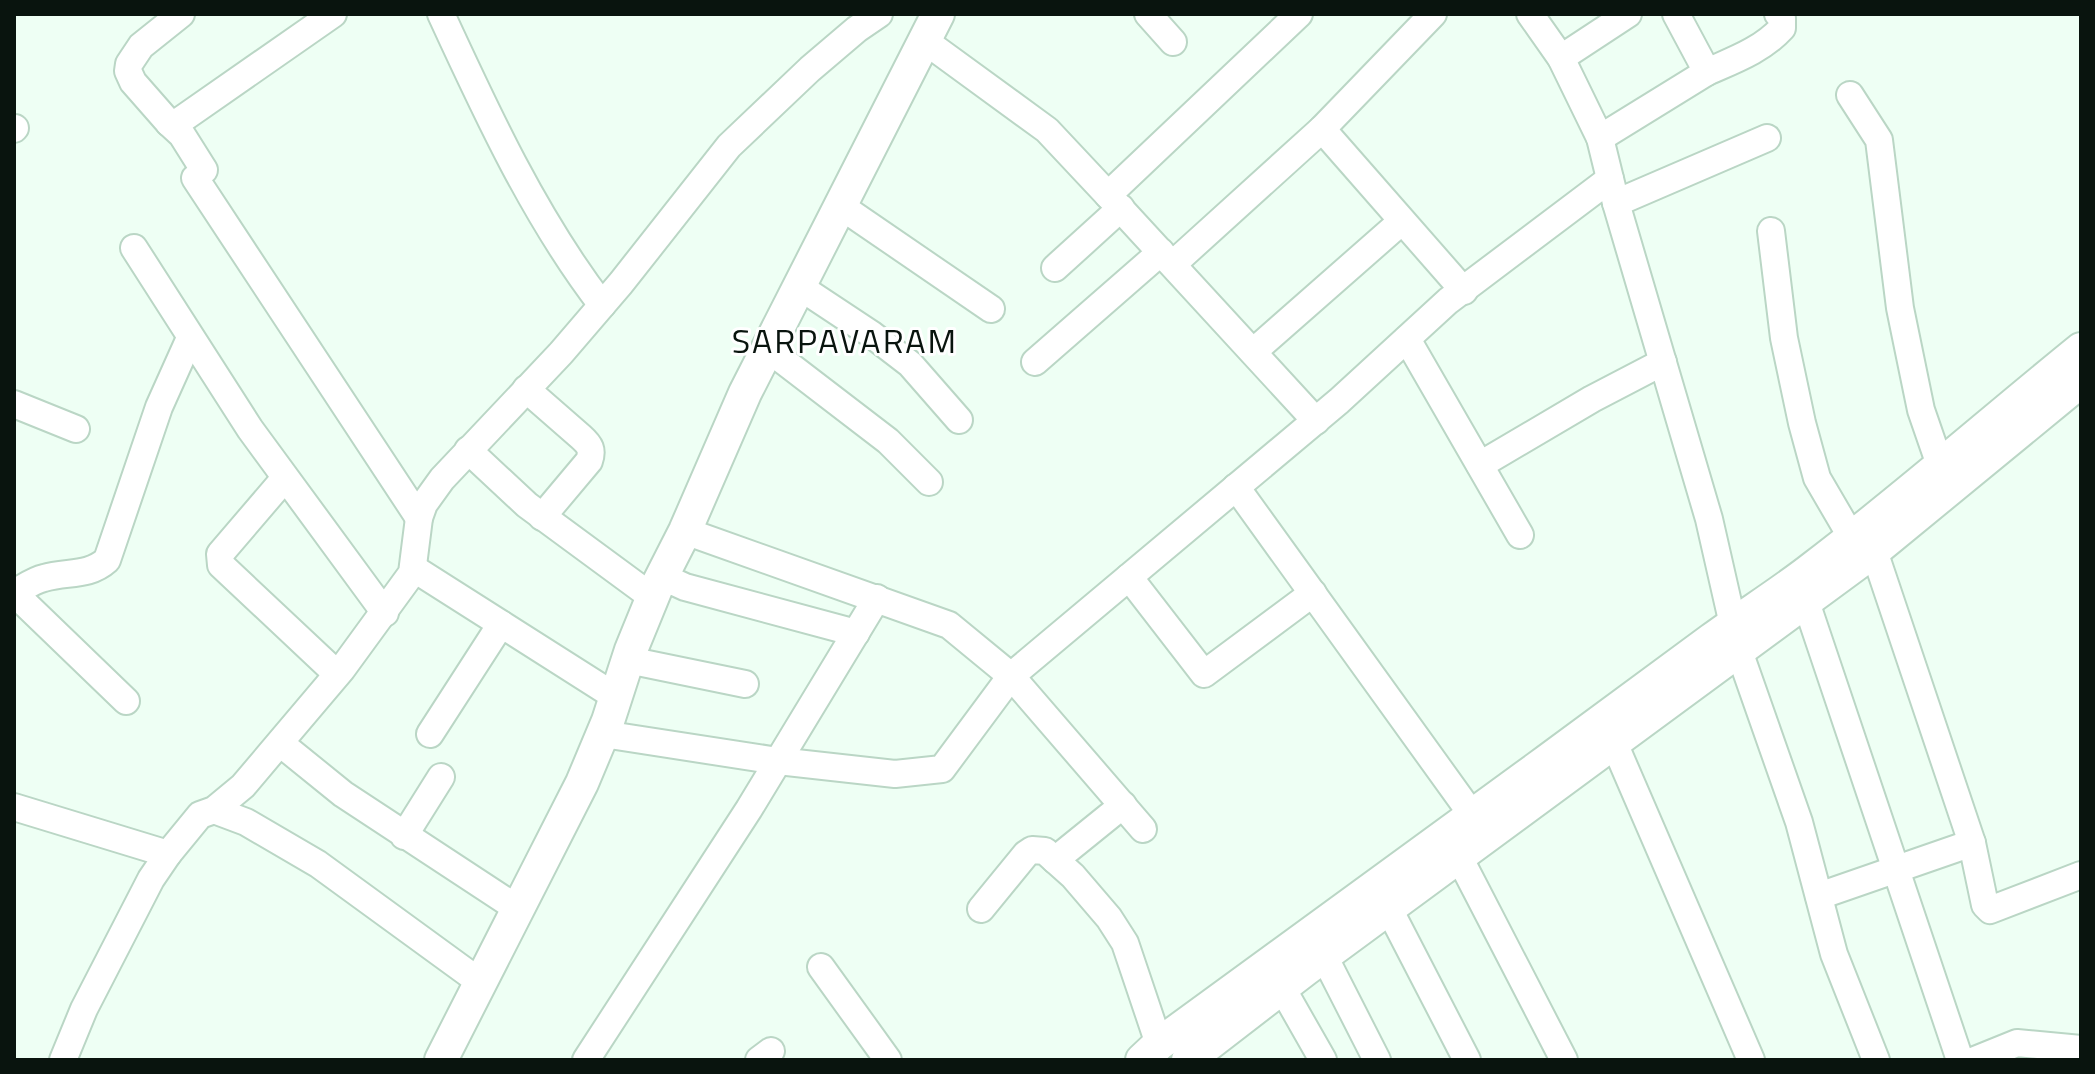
<svg xmlns="http://www.w3.org/2000/svg" width="2095" height="1074" font-family="'Titillium Web',sans-serif">
	<rect width="100%" height="100%" fill="#eefff4"/>
	<g fill="none" stroke-linecap="round" stroke-linejoin="round">
		<g stroke="#bad6c5" stroke-width="30">
			<g id="minor">
				<polyline points="181,14 141,46 129,64 128,71 133,82 169,123 178,122 333,14"/>
				<path d="M441 14C487 114 535 218 602 305"/>
				<polyline points="1148,14 1173,42"/>
				<polyline points="1299,14 1108,195 1316,421"/>
				<polyline points="1433,14 1322,129 1464,291"/>
				<polyline points="1530,14 1561,58 1600,138 1616,203 1709,519 1739,651 1799,822 1834,954 1876,1060"/>
				<polyline points="925,41 1047,130 1108,195"/>
				<polyline points="1561,58 1628,14"/>
				<path d="M1707 72C1734 60 1762 50 1782 28V18L1778 14"/>
				<polyline points="1850,95 1879,140 1900,308 1921,410 1940,465"/>
				<polyline points="169,123 182,135 204,170"/>
				<polyline points="14,129 15,128"/>
				<polyline points="1600,138 1707,72 1676,14"/>
				<polyline points="195,178 419,518"/>
				<polyline points="1616,203 1767,138"/>
				<polyline points="842,207 991,309"/>
				<polyline points="1771,231 1784,338 1802,423 1817,478 1852,538"/>
				<polyline points="134,248 250,429 385,613"/>
				<polyline points="1173,264 1322,129"/>
				<polyline points="1055,268 1121,208"/>
				<polyline points="800,287 871,334 910,364 959,420"/>
				<polyline points="1407,339 1520,535"/>
				<polyline points="768,349 888,441 929,482"/>
				<polyline points="1253,352 1402,221"/>
				<polyline points="1035,362 1161,252"/>
				<path d="M526 389 581 437C590 445 593 450 589 461L542 517"/>
				<polyline points="14,404 76,429"/>
				<polyline points="468,450 527,505 652,597"/>
				<polyline points="1480,465 1592,399 1663,362"/>
				<polyline points="285,478 220,554 221,565 337,674"/>
				<polyline points="1236,487 1473,816"/>
				<polyline points="685,531 949,625 1011,676 1143,829"/>
				<polyline points="413,568 616,697"/>
				<polyline points="661,576 685,587 856,633"/>
				<polyline points="1129,577 1204,674 1313,593"/>
				<polyline points="1806,602 1960,1060"/>
				<polyline points="628,660 745,684"/>
				<path d="M126 701 14 593C23 588 34 580 44 578 67 571 88 577 107 560L159 407 190 338"/>
				<polyline points="430,734 501,624"/>
				<polyline points="603,734 778,761 895,774 942,769 1011,676 1339,401 1448,301 1610,179"/>
				<polyline points="280,743 343,794 518,909"/>
				<polyline points="1614,743 1751,1060"/>
				<polyline points="14,807 168,854"/>
				<polyline points="214,810 246,822 318,864 480,982"/>
				<polyline points="404,836 441,777"/>
				<polyline points="1972,843 1985,905 1990,910 2081,875"/>
				<polyline points="1459,857 1564,1060"/>
				<polyline points="1055,860 1123,805"/>
				<polyline points="1819,896 1972,843 1874,551"/>
				<polyline points="981,909 1026,854 1032,850 1045,851 1073,876 1109,918 1125,943 1159,1044"/>
				<polyline points="1389,909 1467,1060"/>
				<polyline points="1324,956 1377,1060"/>
				<polyline points="821,967 888,1060"/>
				<polyline points="1282,988 1323,1060"/>
				<polyline points="63,1060 84,1009 151,879 168,854 200,815 214,810 243,786 342,669 412,573 419,518 424,504 442,479 561,353 621,283 729,146 810,69 857,29 879,14"/>
				<polyline points="586,1060 749,809 877,598"/>
				<polyline points="759,1060 771,1051"/>
				<polyline points="1975,1060 2017,1043 2081,1049"/>
			</g>
		</g>
		<g stroke="#bad6c5" stroke-width="36">
			<g id="major">
				<polyline points="441,1060 582,783 608,721 631,650 658,584 685,531 745,393 938,14"/>
				<path d="M1142 1060 1159 1044C1343 909 1528 776 1711 640 1745 615 1781 593 1814 567 1906 497 1992 421 2081 349"/>
				<polyline points="1188,1060 1306,969 1874,551 2081,381"/>
			</g>
		</g>
		<use href="#minor" stroke="#fff" stroke-width="26"/>
		<use href="#major" stroke="#fff" stroke-width="32"/>
	</g>
	<g text-anchor="middle" dominant-baseline="central" stroke-width="6" stroke-linejoin="round" paint-order="stroke">
		<g font-size="34" letter-spacing="2" fill="#09140e" stroke="#fff">
			<text x="845" y="340">SARPAVARAM</text>
		</g>
	</g>
	<rect width="2095" height="1074" fill="none" stroke="#09140e" stroke-width="32"/>
</svg>
